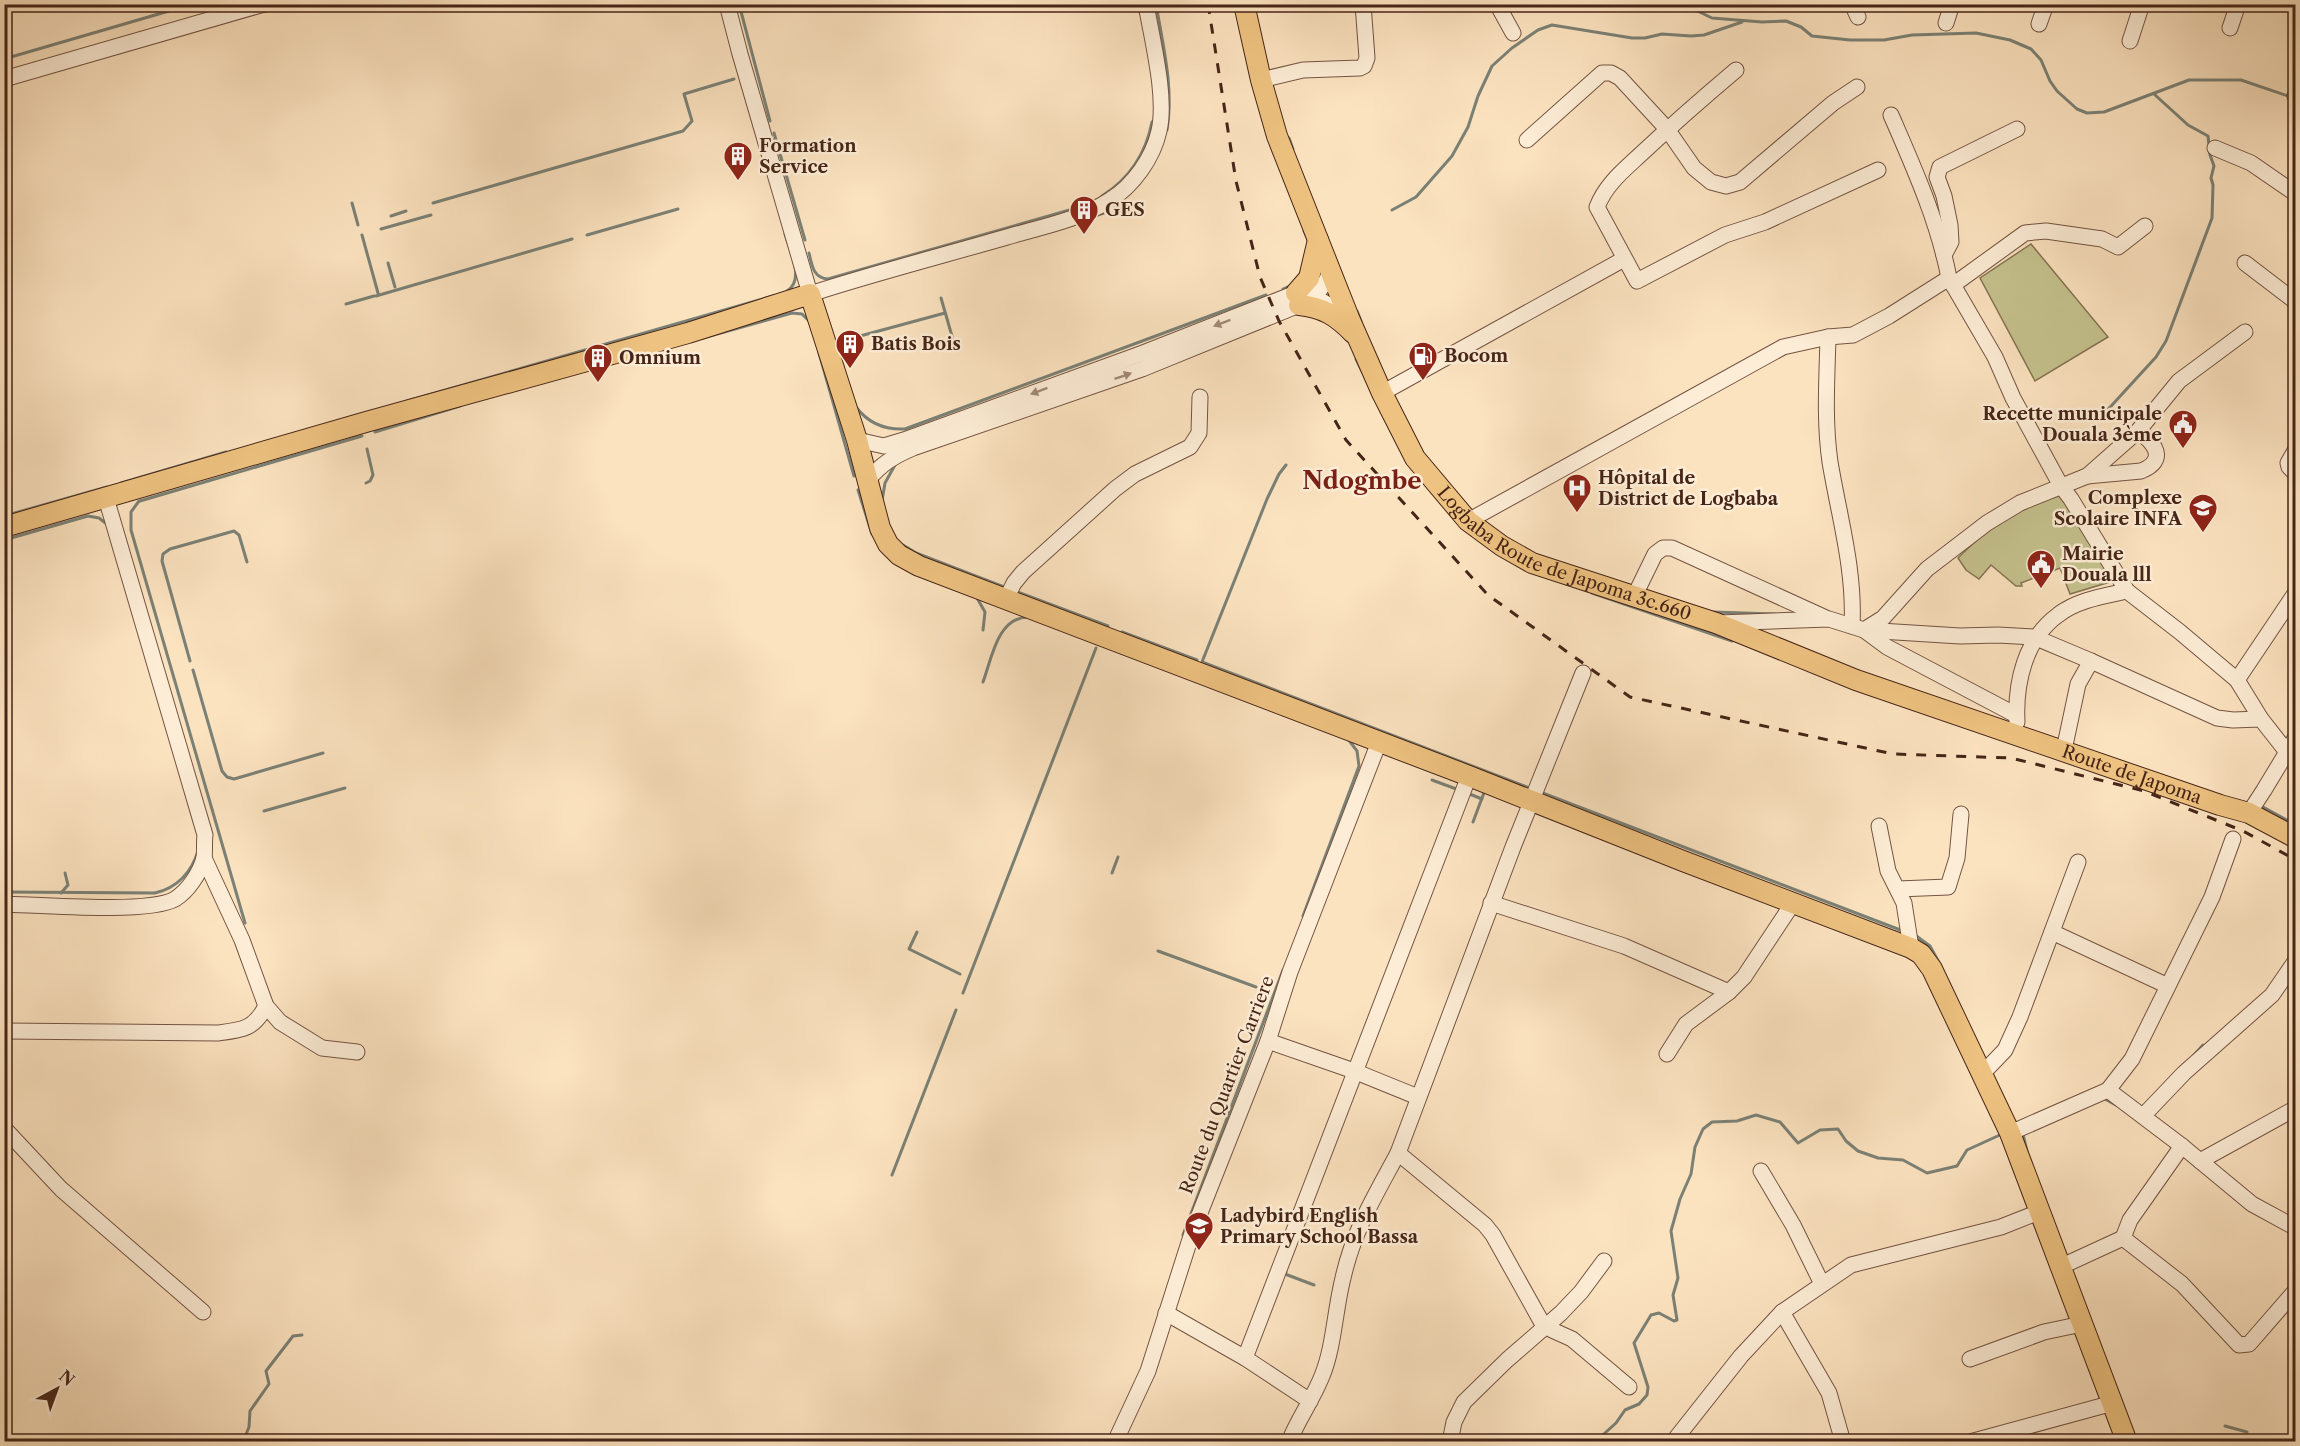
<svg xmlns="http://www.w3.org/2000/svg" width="2300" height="1446" font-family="'Libre Caslon Text',serif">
	<rect width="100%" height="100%" fill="#fce3c0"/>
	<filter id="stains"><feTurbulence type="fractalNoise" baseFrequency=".00333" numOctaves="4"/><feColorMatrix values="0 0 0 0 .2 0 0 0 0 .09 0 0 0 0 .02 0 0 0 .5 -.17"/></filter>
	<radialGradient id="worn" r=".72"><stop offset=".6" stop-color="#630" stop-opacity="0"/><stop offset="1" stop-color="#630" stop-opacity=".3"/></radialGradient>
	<g fill="#c5c28e" stroke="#867453" stroke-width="1.5">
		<polygon points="2031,244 2108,337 2035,381 1980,278"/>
		<path d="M2065 494 2113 577 2110 582 2070 594 2060 568 2021 583 2022 586H2016L1991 565 1979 579 1966 570 1958 558C1987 528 2024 505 2065 494Z"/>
	</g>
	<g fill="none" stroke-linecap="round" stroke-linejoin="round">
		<g stroke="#7b8176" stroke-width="3">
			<polyline points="739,4 770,121"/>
			<polyline points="1138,4 1139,11"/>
			<path d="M1156 4C1163 46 1174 88 1167 130"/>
			<polyline points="1683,4 1712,18 1762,22 1786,21 1801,27 1812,36 1850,40 1884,40 1912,35 1976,33 2010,40 2031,49 2041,60 2050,81 2057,91 2077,109 2087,113 2104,112 2189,80 2241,80 2291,97"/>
			<polyline points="265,11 289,4"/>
			<polyline points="4,59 193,4"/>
			<polyline points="774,133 805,240"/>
			<polyline points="1289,138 1293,149"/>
			<path d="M1102 196C1129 179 1146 153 1152 122"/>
			<polyline points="352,203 358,225"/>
			<polyline points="433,203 683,131 692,121 684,94 734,79"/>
			<polyline points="1392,210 1416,197 1452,156 1468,127 1478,96 1492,66 1512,48 1538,30 1552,25 1632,38 1645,38 1662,34 1691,36 1704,35 1742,22"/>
			<polyline points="1097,215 1111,211 1110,208 1112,206"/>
			<polyline points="391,216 406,211"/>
			<polyline points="381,229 431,215"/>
			<polyline points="1304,231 1308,240"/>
			<path d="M785 234C790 251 805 280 787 291"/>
			<polyline points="362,235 378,293"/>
			<polyline points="587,235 678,209"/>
			<path d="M809 253C812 265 813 278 828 279L1073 209"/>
			<polyline points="388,263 395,287"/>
			<polyline points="1283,289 1292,285"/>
			<polyline points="376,296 572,239"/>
			<polyline points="941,298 954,343"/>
			<polyline points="346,304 374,296"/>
			<polyline points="1357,311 1361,321"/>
			<polyline points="703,338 792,313 802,314 809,321"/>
			<polyline points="849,339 945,313"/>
			<polyline points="819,353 854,476"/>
			<polyline points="641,356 650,354"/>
			<polyline points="1356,359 1363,373"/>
			<polyline points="407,401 773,296"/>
			<path d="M856 407C868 423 885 430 905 429L1266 295"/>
			<polyline points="2102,416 2156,357 2166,341 2212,218 2213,185 2211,178 2214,166 2210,155 2208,136 2188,125 2154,94"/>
			<polyline points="375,432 460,406"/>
			<polyline points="1286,465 1279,474 1267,499 1202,662 1532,789"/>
			<polyline points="121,483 226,452"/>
			<polyline points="366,483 370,481 373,475 367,449"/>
			<polyline points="858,490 872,534"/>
			<polyline points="139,501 131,512 131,530 245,923"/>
			<polyline points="140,501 362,436"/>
			<polyline points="882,501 885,483 895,465"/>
			<polyline points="4,516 107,487"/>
			<polyline points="4,540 88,516 99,518 108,525"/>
			<polyline points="903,545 916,553 1004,587"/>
			<polyline points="1015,591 1108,626"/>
			<polyline points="1592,593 1732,641"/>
			<polyline points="977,598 985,612 983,630"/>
			<polyline points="1713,612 1775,614"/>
			<polyline points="1122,632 1197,660"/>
			<polyline points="190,661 162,561 163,554 170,549 234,531 239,535 247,562"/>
			<polyline points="193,670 222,771 227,777 234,779 323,753"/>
			<path d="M983 682C992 658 997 618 1028 617"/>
			<polyline points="1432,780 1459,790"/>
			<polyline points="1540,792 1903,931"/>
			<polyline points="1467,793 1482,799"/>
			<polyline points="2263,807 2296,825"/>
			<polyline points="264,811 345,788"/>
			<polyline points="1473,822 1485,790"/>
			<polyline points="1112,873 1118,857"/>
			<path d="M4 892 155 893C177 888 192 872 198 851"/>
			<polyline points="61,893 68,885 65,873"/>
			<polyline points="1303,916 1359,766 1357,751 1348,739"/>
			<polyline points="917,932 909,949 960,974"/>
			<polyline points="1915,935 1930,946 1941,966"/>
			<polyline points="1158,951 1256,987"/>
			<polyline points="963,993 1096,648"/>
			<polyline points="2194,1055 2203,1045"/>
			<polyline points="2103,1098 2116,1105"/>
			<polyline points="2023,1134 2027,1151"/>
			<polyline points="892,1175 956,1010"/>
			<polyline points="1183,1235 1283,970"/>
			<polyline points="1286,1272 1285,1274 1314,1285"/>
			<polyline points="2225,1426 2247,1432"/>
			<polyline points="243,1442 249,1427 250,1411 269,1384 266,1371 293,1336 302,1335"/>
			<polyline points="1595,1442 1616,1423 1625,1410 1639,1404 1647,1395 1648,1387 1634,1343 1651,1315 1659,1313 1674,1321 1677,1320 1673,1295 1678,1278 1671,1231 1680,1199 1691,1174 1695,1147 1703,1129 1712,1122 1737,1121 1756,1115 1780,1122 1798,1143 1820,1130 1838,1129 1846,1141 1858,1151 1878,1158 1903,1160 1927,1173 1957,1166 1967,1150 2002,1134"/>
		</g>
		<g stroke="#745442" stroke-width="17">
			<g id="minor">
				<path d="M727 4 740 54 810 294C875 273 941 256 1007 237 1041 227 1079 220 1110 200 1133 186 1153 158 1159 131 1167 97 1152 40 1146 4"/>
				<polyline points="1497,4 1513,33"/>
				<polyline points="1852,4 1858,17"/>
				<polyline points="1946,23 1952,4"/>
				<polyline points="2039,24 2046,4"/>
				<polyline points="2230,28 2238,4"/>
				<polyline points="2130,41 2142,4"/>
				<path d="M1736 70C1704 97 1672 125 1641 154 1624 170 1606 184 1597 207L1637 281 1725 235 1765 222 1878 170"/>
				<polyline points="4,79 264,4"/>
				<polyline points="1261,80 1303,70 1360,68 1364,66 1367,58 1363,4"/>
				<polyline points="2295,96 2296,96"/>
				<path d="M1891 115C1914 168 1938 221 1949 278"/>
				<polyline points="1527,140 1602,73 1611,73 1620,78 1667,129 1694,168 1711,182 1726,186 1740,182 1833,103 1857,87"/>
				<polyline points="2215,148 2251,163 2296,194"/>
				<polyline points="1944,255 1951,242 1950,225 1944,196 1937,177 1940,167 2017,129"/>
				<polyline points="2245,263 2296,302"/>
				<polyline points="1953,285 2025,233 2046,231 2102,239 2118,247 2145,226"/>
				<path d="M1828 337C1827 379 1824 420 1830 462 1839 516 1855 570 1852 626"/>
				<polyline points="1382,393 1624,259"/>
				<polyline points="857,440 884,446 904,440 1143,353 1296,293 1313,296 1334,308"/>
				<polyline points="2296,449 2288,463 2289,467 2296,474"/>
				<path d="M2087 476 2141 471C2168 460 2155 443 2138 431"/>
				<path d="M867 481C881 464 894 456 913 448L1142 369 1299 305C1314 295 1327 288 1330 269"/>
				<polyline points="1468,521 1783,347 1828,337 1853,335 1889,316 1949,278 1995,357 2013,398 2061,486 2071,499 2127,591 2180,632 2237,680 2261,719 2287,752"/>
				<polyline points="1635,595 1655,554 1663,548 1672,548 1826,618"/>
				<polyline points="1006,599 1014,583 1023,572 1115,489 1135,474 1190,447 1199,433 1200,397"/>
				<polyline points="1719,623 1829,619 1864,630 1960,636 1998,635 2034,637 2091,661 2217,718 2233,720 2261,719"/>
				<polyline points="1583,673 1513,847 1398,1153 1485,1225 1493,1235 1541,1321 1552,1330 1572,1339 1629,1387"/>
				<polyline points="2237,680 2296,592"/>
				<polyline points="2016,715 1887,647 1864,630 1883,618 1927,569 1987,523 2020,503 2087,476 2138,431 2179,381 2245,332"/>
				<path d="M2017 722C2015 683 2025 639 2058 615 2077 600 2104 596 2127 591"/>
				<polyline points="2064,750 2078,684 2091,661"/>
				<polyline points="2249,813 2264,790 2296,737"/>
				<polyline points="1879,826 1888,871 1904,903 1911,948"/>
				<polyline points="204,858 242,940 266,1006 280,1022 322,1048 357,1052"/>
				<polyline points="1898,889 1948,887 1957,858 1961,814"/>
				<polyline points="1491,903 1624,946 1729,992"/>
				<path d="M4 904C39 905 149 914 175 899 188 891 200 873 204 858 205 851 204 842 205 835L106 498"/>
				<polyline points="2052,932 2168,986"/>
				<path d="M4 1031 218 1033C243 1030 254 1029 266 1006"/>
				<polyline points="1268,1041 1354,1071 1418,1097"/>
				<polyline points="1667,1054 1686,1024 1729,992 1744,977 1793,903"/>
				<polyline points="1982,1074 2005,1050 2020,1017 2078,862"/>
				<polyline points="2108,1090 2182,1146 2252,1204 2296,1228"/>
				<polyline points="2143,1116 2184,1073 2272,995 2296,960"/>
				<polyline points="4,1128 61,1189 203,1312"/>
				<polyline points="2010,1133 2108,1090 2132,1059 2212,897 2233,839"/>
				<polyline points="2200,1161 2296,1108"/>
				<polyline points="1761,1171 1793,1225 1822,1284"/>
				<polyline points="2123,1238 2130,1220 2182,1146"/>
				<polyline points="2060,1267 2123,1238 2182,1284 2239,1345 2249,1344 2296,1290"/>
				<polyline points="1782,1312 1829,1393 1843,1442"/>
				<polyline points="1166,1313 1245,1358 1310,1401"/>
				<polyline points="1245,1358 1469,776"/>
				<polyline points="1970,1359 2044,1332 2082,1324"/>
				<polyline points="1115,1442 1148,1371 1192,1233 1268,1041 1290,972 1379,742"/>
				<path d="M1289 1442C1298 1419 1313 1399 1322 1376 1334 1347 1335 1309 1343 1278 1354 1229 1375 1196 1398 1153"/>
				<polyline points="1450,1442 1454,1422 1464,1402 1507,1360 1561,1313 1581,1292 1604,1261"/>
				<polyline points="1673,1442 1741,1356 1782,1312 1851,1265 2001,1227 2039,1212"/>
				<polyline points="1970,1442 2113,1403"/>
			</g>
		</g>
		<g stroke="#462518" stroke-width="22">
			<g id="major">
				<path id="s1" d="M1244 4 1261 80 1277 136 1349 318 1382 393 1415 458 1468 521 1502 546 1532 563 1716 623 1856 680 2220 805 2249 813 2296 838"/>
				<polyline points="1296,293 1309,278 1318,240"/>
				<path d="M1299 305C1322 307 1337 316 1353 333"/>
				<polyline points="4,527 366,422 688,333 810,294 857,440 880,528 888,544 899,555 919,566 1469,776 1683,861 1911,948 1921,954 1932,969 2010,1133 2127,1442"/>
			</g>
		</g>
		<use href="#minor" stroke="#fdedd6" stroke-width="15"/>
		<use href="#major" stroke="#eec280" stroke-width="20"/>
		<polyline stroke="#462518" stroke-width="3" stroke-dasharray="10 10" stroke-linecap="butt" points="1208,4 1236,181 1260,277 1279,321 1346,440 1488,595 1630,697 1893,754 2011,758 2144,791 2243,831 2296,860"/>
	</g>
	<defs><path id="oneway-solid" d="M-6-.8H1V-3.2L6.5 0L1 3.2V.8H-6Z" transform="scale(1.5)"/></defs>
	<g fill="#a28977">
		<use href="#oneway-solid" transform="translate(1222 323) rotate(159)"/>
		<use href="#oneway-solid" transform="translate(1123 376) rotate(-19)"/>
		<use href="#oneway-solid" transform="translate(1039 391) rotate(159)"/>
	</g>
	<defs>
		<g id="building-pin" transform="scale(1.5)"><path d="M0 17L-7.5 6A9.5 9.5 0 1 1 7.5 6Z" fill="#8f2418" stroke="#fdedd6"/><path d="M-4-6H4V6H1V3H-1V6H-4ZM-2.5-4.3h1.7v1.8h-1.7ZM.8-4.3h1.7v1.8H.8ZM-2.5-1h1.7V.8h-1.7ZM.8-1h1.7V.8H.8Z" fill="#fff"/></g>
		<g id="fuel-pin" transform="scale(1.5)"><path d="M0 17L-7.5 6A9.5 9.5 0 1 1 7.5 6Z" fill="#8f2418" stroke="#fdedd6"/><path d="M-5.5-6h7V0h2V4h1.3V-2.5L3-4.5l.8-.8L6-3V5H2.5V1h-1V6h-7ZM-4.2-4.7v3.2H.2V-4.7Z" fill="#fff"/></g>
		<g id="civic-pin" transform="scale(1.5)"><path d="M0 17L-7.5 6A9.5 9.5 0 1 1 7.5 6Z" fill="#8f2418" stroke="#fdedd6"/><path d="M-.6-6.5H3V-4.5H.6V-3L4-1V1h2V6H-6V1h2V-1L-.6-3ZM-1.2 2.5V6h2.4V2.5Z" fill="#fff"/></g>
		<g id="hospital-pin" transform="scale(1.5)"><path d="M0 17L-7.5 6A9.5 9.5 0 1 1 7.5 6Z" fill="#8f2418" stroke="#fdedd6"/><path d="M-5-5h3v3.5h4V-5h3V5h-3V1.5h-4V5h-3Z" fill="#fff"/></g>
		<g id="school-pin" transform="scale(1.5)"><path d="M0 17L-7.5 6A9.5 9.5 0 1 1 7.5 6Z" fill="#8f2418" stroke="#fdedd6"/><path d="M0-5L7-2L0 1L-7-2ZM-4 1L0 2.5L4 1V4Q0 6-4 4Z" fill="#fff"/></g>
	</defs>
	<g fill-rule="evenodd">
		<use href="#building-pin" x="738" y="156"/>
		<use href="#building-pin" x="1084" y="210"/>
		<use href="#building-pin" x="850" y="344"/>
		<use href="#fuel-pin" x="1423" y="356"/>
		<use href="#building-pin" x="598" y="358"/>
		<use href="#civic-pin" x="2183" y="424"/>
		<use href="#hospital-pin" x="1577" y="488"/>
		<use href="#school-pin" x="2203" y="508"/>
		<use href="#civic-pin" x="2041" y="564"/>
		<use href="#school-pin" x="1199" y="1226"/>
	</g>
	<g text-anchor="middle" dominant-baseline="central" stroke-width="5" stroke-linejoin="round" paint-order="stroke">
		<g font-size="18" font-weight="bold" fill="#462518" stroke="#fdedd6" text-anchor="start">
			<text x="759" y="146">Formation<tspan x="759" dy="21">Service</tspan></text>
			<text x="1105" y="210">GES</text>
			<text x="871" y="344">Batis Bois</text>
			<text x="1444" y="356">Bocom</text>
			<text x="619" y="358">Omnium</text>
			<text x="2162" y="414" text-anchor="end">Recette municipale<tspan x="2162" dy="21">Douala 3ème</tspan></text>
			<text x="1598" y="478">Hôpital de<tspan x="1598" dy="21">District de Logbaba</tspan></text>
			<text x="2182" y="498" text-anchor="end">Complexe<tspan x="2182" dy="21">Scolaire INFA</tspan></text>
			<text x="2062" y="554">Mairie<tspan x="2062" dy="21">Douala lll</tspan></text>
			<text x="1220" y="1216">Ladybird English<tspan x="1220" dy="21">Primary School Bassa</tspan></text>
		</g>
		<g font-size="18" fill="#462518" stroke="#fdedd6">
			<text stroke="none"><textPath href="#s1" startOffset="670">Logbaba Route de Japoma 3c.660</textPath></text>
			<text stroke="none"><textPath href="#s1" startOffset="1282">Route de Japoma</textPath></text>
			<text transform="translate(1227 1085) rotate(-69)">Route du Quartier Carriere</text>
		</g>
		<g font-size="24" font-weight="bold" fill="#7a1f14" stroke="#fdedd6">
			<text x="1362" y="480">Ndogmbe</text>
		</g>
	</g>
	<rect width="2300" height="1446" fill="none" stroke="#fce3c0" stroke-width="24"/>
	<rect x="6" y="6" width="2288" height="1434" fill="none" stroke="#462518" stroke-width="3"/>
	<rect x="12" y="12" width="2276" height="1422" fill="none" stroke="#462518" stroke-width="1.5"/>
	<g transform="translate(57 1389) rotate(41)" stroke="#fdedd6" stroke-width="4.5" paint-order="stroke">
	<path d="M0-4.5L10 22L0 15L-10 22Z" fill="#462518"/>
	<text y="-9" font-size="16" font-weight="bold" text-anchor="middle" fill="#462518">N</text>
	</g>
	<rect width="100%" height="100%" filter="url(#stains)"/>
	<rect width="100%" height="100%" fill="url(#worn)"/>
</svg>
